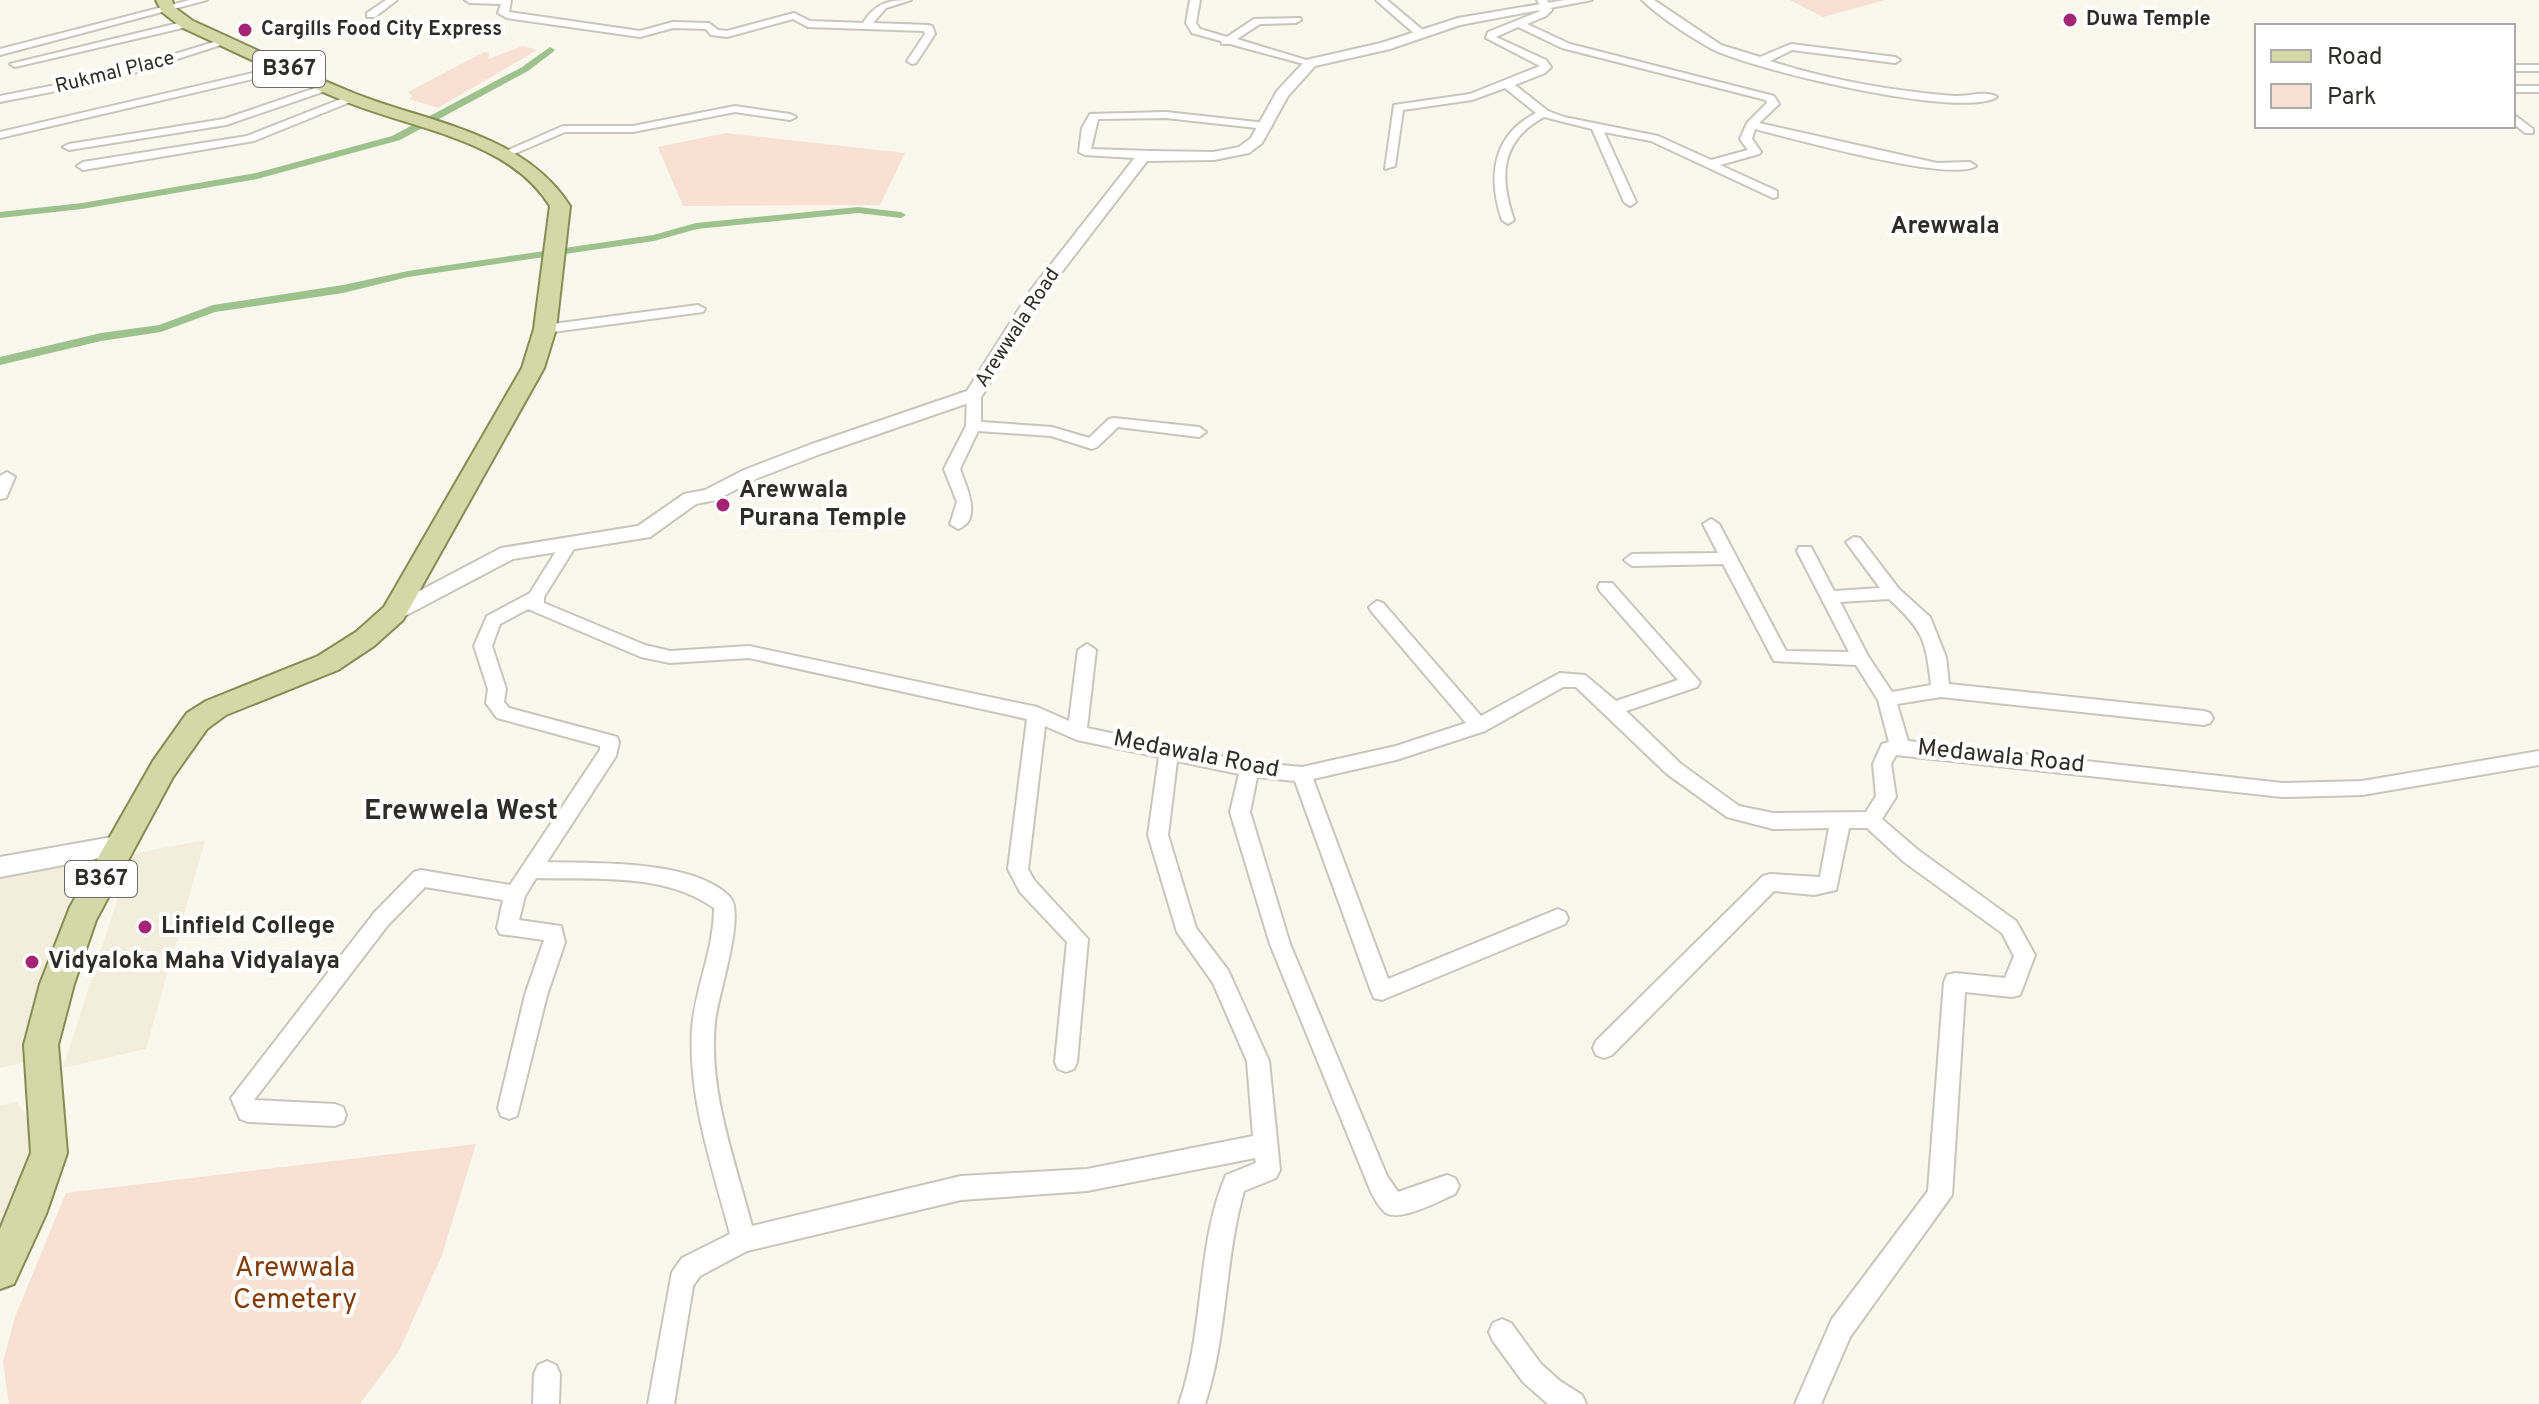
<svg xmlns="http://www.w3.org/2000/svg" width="2539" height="1404" font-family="Overpass,sans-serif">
	<rect width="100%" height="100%" fill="#faf7ed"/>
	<g fill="#f3eedc">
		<polygon points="113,840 25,1062 0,1068 0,861"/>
		<polygon points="205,840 146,1049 63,1068 132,854"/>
		<polygon points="17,1102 39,1135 0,1234 0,1105"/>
	</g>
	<g fill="#f8e0d3">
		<polygon points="1790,0 1885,0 1823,17"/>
		<polygon points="523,46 537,50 438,108 409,99 413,96 408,92 484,52 489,53 488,59"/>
		<polygon points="726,133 905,153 880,205 683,206 658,147"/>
		<polygon points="476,1144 442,1255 399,1351 360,1404 9,1404 3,1362 15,1317 66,1193"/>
	</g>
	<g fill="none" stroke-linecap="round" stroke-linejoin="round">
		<g fill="#9dc28e" fill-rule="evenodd">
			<polygon points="550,47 555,50 553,52 528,71 400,140 257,179 82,209 0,218 0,212 82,203 256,173 392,136 522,67"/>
			<polygon points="858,207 901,212 906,215 901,218 858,213 697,229 654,241 408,277 343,293 215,312 161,332 101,341 0,365 0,357 101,333 159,325 213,305 343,285 408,271 653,235 696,223"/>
		</g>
		<g stroke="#c8c6bc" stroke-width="4">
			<g id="minor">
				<polygon points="190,0 207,0 0,55 0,49"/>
				<polygon points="386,0 397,0 375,17 367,17 367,13"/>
				<path d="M465 0H511L509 12 640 31 673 22 709 23 718 30 727 31 794 13 810 21 863 23C875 3 889 0 911 0L886 8 873 23 928 25 932 26 935 34 916 63 912 64 907 61 925 34 924 31 808 27 793 19 727 37 711 35 706 29 673 28 640 37 507 18 498 13 501 4 470 3Z"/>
				<polygon points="1190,0 1200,0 1196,23 1200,29 1227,37 1254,19 1300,18 1301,20 1296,23 1260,24 1237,39 1316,63 1311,66 1230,44 1222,44 1221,41 1192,33 1186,23"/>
				<polygon points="1376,0 1387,0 1425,32 1425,36 1417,36"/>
				<path d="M1537 0H1547L1552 10 1546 16 1527 24 1570 44 1774 96 1779 104 1759 123 1937 163 1970 162 1976 166C1951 183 1792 138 1755 129L1752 139 1761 152 1759 154 1720 165 1777 191V197L1773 198 1651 141 1604 132 1636 202 1630 206 1624 202 1592 129 1544 117C1500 141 1499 177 1514 220L1508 224 1502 220C1487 176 1493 135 1536 113L1505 88 1472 100 1403 110 1395 166 1385 169 1394 105 1470 94 1540 66 1486 38 1488 32 1538 12 1542 9ZM1518 27 1562 48 1766 100 1767 103 1747 123 1740 139 1748 150 1711 160 1658 136 1564 117 1548 111 1515 85 1545 73 1551 67 1546 60 1496 37Z"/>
				<path d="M1642 0H1654L1721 45 1760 57 1791 44 1895 57 1900 60 1895 63 1792 50 1770 61C1829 80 1892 91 1954 96 1967 97 1986 90 1997 97 1961 120 1751 69 1712 49 1689 36 1661 18 1642 0Z"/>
				<polygon points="187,21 191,22 191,26 15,67 10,64"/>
				<polygon points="224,39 233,41 112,80 0,102 0,96 106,75"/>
				<polygon points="287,65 292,68 291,70 0,138 0,132"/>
				<rect x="2513" y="65" width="26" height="6"/>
				<polygon points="327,84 332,87 331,89 226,125 69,150 63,147 69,144 224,119"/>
				<rect x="2513" y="86" width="26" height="6"/>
				<polygon points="351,95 355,96 355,100 254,141 83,170 77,166 83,162 247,136"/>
				<polygon points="735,106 790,114 796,117 790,120 735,112 633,132 565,132 507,157 497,155 563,126 633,126"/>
				<polygon points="1166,112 1266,123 1272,126 1266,129 1166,118 1098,119 1091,149 1151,151 1157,155 1151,159 1085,155 1079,152 1082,128 1090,114"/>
				<polygon points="2513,114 2533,129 2533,133 2525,133 2513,123"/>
				<polygon points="698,305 705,309 703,312 545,333 538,329 545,325"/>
				<path d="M974 391 981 395V422L1052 427 1089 438 1109 419 1114 418 1199 427 1206 432 1199 437 1118 427 1097 447 1092 449 1051 436 978 431 960 469C966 486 983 520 958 529L950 524 957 502 944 469 966 426 967 395Z"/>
				<polygon points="7,472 15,477 6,498 0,499 0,476"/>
				<path d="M1711 519 1719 524 1786 651 1849 652 1797 551 1799 547H1811L1834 591 1880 588 1846 542 1854 537 1860 538 1899 589 1930 617 1946 657 1949 684 2204 711 2210 713 2213 718 2210 723 2204 725 1941 697 1897 704 1908 741 2282 783 2362 781 2539 751V765L2362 795 2282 797 1896 755 1891 764 1896 797 1882 819 1918 850 2016 921 2035 955 2020 995 2012 997 1965 992 1952 1195 1850 1337 1821 1404H1795L1832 1319 1928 1191 1944 982 1947 975 1955 973 2005 978 2014 956 2002 933 1904 862 1867 828H1849L1836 890 1814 895 1774 891 1612 1055 1604 1058 1596 1055 1593 1048 1596 1041 1763 876 1770 874 1820 877 1829 828 1773 829 1727 817 1667 774 1576 687H1563L1485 731 1396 760 1313 779 1388 979 1558 909 1565 912 1568 918 1565 924 1382 1000 1374 998 1371 991 1295 781 1257 777 1250 812 1290 944 1387 1176 1398 1192 1447 1175 1455 1178 1459 1186 1455 1194C1441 1200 1401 1222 1386 1213 1380 1209 1375 1199 1371 1192L1270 944 1230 812 1239 774 1177 761 1168 835 1196 928 1228 970 1269 1061 1280 1170 1276 1178 1244 1191C1224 1261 1228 1334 1205 1404H1179C1205 1329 1196 1244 1226 1175L1256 1163 1255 1158 1087 1191 961 1200 747 1251 700 1276 693 1286 674 1404H648L672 1272 682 1258 730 1234C713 1168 688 1099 692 1029 695 988 714 950 714 908 664 872 594 880 536 878L525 896 519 920 561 926 565 942 547 995 517 1116 509 1119 501 1116 498 1108 525 995 544 940 500 934 497 928 503 900 425 887 388 925 254 1100 335 1104 343 1107 346 1115 343 1123 335 1126 248 1122 240 1119 231 1098 374 913 414 872 421 870 510 885 600 750V746L497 718 486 703 488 689 474 646 487 616 530 593 563 540H575L577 544 544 597V603L645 645 670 651 749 646 1037 707 1069 721 1078 650 1087 644 1096 650 1087 728 1249 762 1302 767 1396 746 1466 723 1371 611 1369 607 1377 601 1383 603 1481 716 1560 673 1585 675 1616 701 1678 680 1600 591 1598 587 1600 583H1612L1700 682 1697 687 1626 711 1681 764 1739 806 1773 813 1866 812 1876 796 1873 764 1882 744 1889 742 1878 700 1856 665 1774 661 1723 564 1632 566 1624 560 1632 554 1718 553 1703 524ZM1889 599C1923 630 1926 640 1931 685L1892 692 1868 656 1840 602ZM528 609 641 657 670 663 749 658 1027 719 1008 869 1020 892 1067 942 1055 1062 1058 1069 1066 1072 1074 1069 1077 1062 1088 939 1034 880 1028 869 1045 726 1077 740 1159 757 1148 835 1177 932 1213 983 1247 1061 1253 1136 1087 1169 961 1176 752 1226C735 1160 708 1091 715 1022 717 998 746 914 730 897 693 859 596 864 547 862L616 756 619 742 617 737 610 735 509 708 504 702 506 689 492 646 500 624Z"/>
				<polygon points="1502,1319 1511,1323 1541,1364 1560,1381 1582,1395 1586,1404 1548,1404 1523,1382 1493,1341 1489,1332 1493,1323"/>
				<polygon points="547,1361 556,1365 560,1374 559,1404 533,1404 534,1374 538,1365"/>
			</g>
		</g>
		<g stroke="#c8c6bc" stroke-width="4">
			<g id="tertiary">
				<polygon points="1565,0 1592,0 1460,25 1390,49 1315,66 1288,96 1262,143 1249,153 1214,160 1147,161 1044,295 980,399 823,453 758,478 716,500 696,504 650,537 513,559 401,618 387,618 384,613 387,608 501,548 638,526 684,494 705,490 744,470 809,445 967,391 1031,290 1137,155 1151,151 1214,152 1239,147 1251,138 1277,91 1306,60 1381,43 1458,18"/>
				<polygon points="118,836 126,839 130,846 126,853 0,877 0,857"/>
			</g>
		</g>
		<g stroke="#858c54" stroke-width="4">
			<path id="primary" d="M156 0H172L174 7 193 21C247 45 301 72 356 94 430 123 523 133 570 206L556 329 544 368 403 620 374 646 338 670 226 715 207 729 173 777 96 920 74 984 58 1045 67 1153 46 1214 14 1284 0 1289V1229L31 1153 24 1045 40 984 70 907 153 761 187 713 206 701 318 656 356 632 384 607 522 368 534 329 550 206C508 138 410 129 342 100 288 78 235 52 181 27L162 12Z"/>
		</g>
		<use href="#minor" fill="#fff" fill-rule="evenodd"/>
		<use href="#tertiary" fill="#fff" fill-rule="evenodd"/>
		<use href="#primary" fill="#d2d9a6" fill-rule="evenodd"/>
	</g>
	<g fill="#a42576" stroke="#fff" stroke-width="3">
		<circle cx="2070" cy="20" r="8"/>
		<circle cx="245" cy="30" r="8"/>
		<circle cx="723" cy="505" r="8"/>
		<circle cx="145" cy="927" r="8"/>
		<circle cx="32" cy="962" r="8"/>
	</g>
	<g text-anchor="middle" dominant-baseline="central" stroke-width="8" stroke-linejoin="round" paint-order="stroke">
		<g font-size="20" font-weight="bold" fill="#2e2d29" stroke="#fff" text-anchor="start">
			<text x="2086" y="20">Duwa Temple</text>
			<text x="261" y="30">Cargills Food City Express</text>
		</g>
		<g font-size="20" fill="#2e2d29" stroke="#fff">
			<text transform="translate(115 73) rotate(-14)">Rukmal Place</text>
			<text transform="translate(1018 328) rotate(-57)">Arewwala Road</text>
		</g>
		<g fill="#fff" stroke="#6d6c69" stroke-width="2">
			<rect x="253" y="51" width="72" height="36" rx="6"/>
			<rect x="65" y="861" width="72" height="36" rx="6"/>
		</g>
		<g font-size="22" font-weight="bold" fill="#2e2d29">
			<text x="289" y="69">B367</text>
			<text x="101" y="879">B367</text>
		</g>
		<g font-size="24" font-weight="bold" fill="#2e2d29" stroke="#fff">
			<text x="1945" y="227">Arewwala</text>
		</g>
		<g font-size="24" font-weight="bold" fill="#2e2d29" stroke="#fff" text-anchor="start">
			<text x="739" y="491">Arewwala<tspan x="739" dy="28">Purana Temple</tspan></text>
			<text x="161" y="927">Linfield College</text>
			<text x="48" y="962">Vidyaloka Maha Vidyalaya</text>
		</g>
		<g font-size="24" fill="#2e2d29" stroke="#fff">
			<text transform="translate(1196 755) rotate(11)">Medawala Road</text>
			<text transform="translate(2001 757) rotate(6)">Medawala Road</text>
		</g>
		<g font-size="28" font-weight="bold" fill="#2e2d29" stroke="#fff">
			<text x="461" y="812">Erewwela West</text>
		</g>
		<g font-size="28" fill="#823d06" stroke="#fff">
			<text x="295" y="1269">Arewwala<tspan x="295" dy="32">Cemetery</tspan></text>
		</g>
	</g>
	<rect x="2255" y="24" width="260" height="104" fill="#ffffff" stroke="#ababa9" stroke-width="2"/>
	<rect x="2271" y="50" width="40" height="12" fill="#d2d9a6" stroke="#ababa9" stroke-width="2"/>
	<text x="2327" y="64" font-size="24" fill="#2e2d29">Road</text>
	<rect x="2271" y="84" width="40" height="24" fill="#f8e0d3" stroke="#ababa9" stroke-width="2"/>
	<text x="2327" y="104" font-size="24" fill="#2e2d29">Park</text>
</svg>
